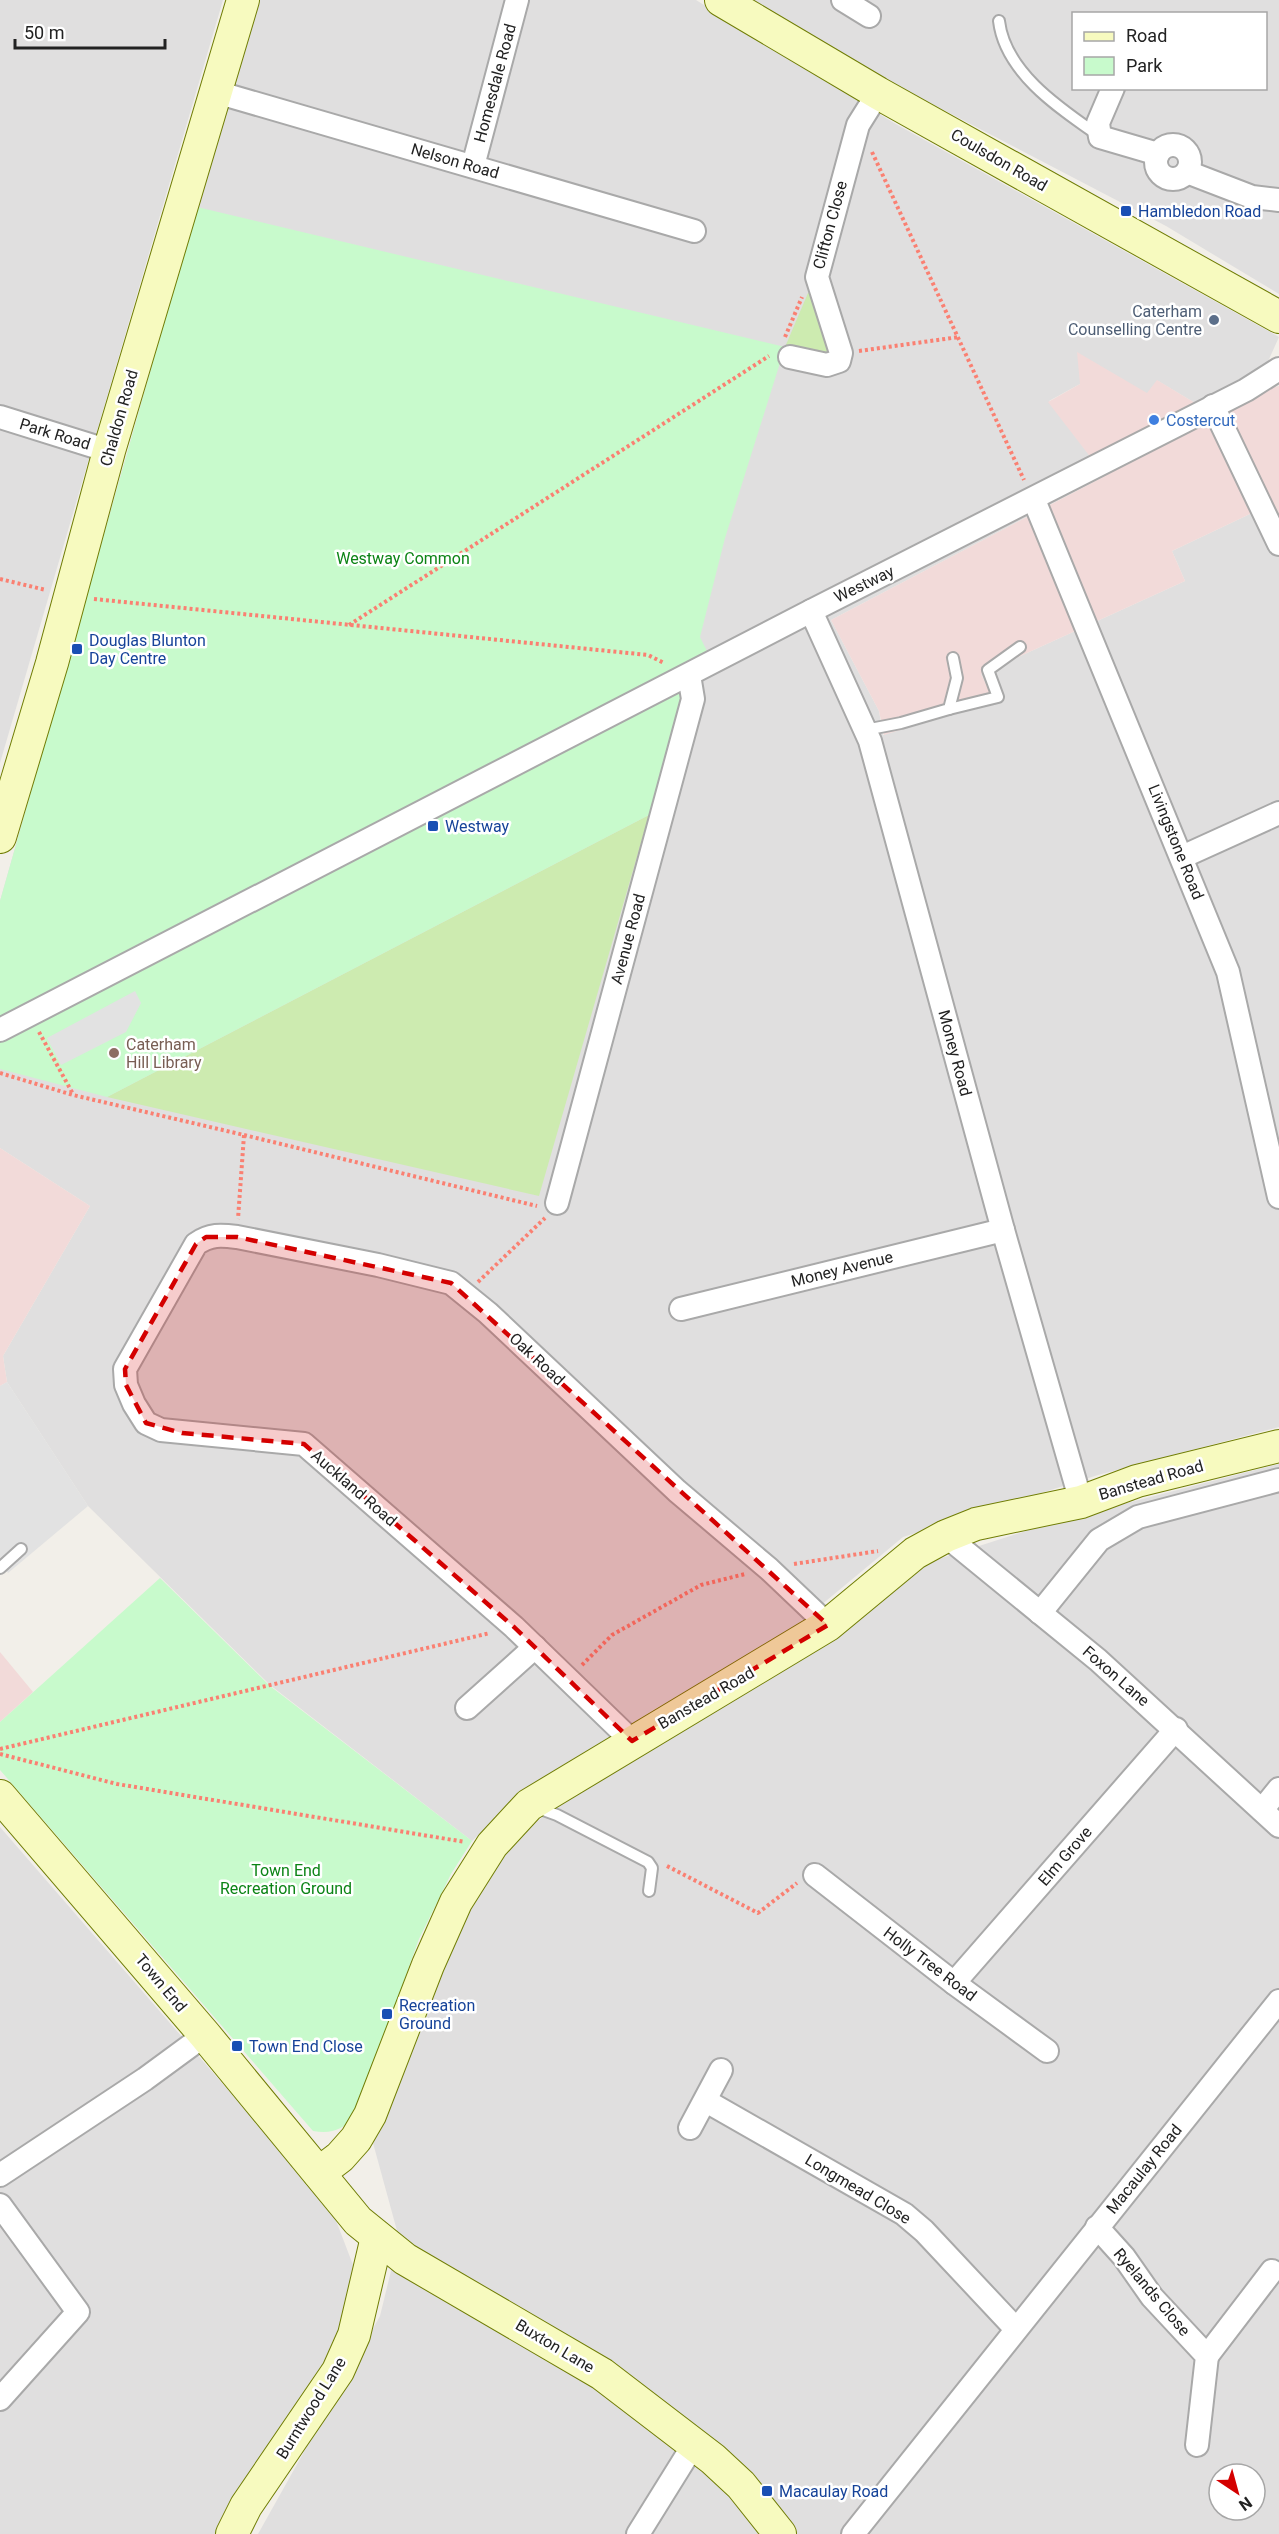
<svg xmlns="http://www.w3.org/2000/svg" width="1279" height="2534" font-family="Roboto,sans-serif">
	<rect width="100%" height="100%" fill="#f2efe9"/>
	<g fill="#e0dfdf" fill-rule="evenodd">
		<polygon points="0,0 223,0 0,763"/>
		<polygon points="252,0 696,0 894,123 1279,337 1266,366 1195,403 1158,381 1147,394 1080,384 1049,401 1105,476 831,620 879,711 883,735 994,701 981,674 1185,581 1172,551 1252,513 1279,517 1279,1427 1098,1475 903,1537 785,1635 653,1710 518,1797 472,1841 270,1685 88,1506 7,1382 3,1356 90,1206 0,1148 0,901 197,207"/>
		<path d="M745 0H1279V294L1166 226 861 67ZM1074 14H1266V88H1074Z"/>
		<path d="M1279 1464V2534H258L380 2316 399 2238 373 2143 430 1985 501 1853 580 1784 926 1563 1057 1521ZM1219 2474H1255V2510H1219Z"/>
		<polygon points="0,1827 332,2210 353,2265 336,2344 230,2501 217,2534 0,2534"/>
	</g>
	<g fill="#f2dad9">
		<polygon points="1077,352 1147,393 1157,380 1195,403 1279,386 1279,517 1252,513 1172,551 1185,581 981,674 994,701 884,735 879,711 831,620 1105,476 1048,402 1080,384"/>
		<polygon points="0,1148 90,1206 3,1356 7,1382 0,1386"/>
		<polygon points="0,1652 33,1692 0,1722"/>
	</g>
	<g fill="#cdebb0">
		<polygon points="813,291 830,352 823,355 785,347 808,293"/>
		<polygon points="649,815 539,1196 107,1097"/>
	</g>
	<g fill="#c8facc">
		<polygon points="197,207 785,347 725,538 700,637 707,651 676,668 685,698 649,815 107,1097 0,1069 0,901"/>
		<path d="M160 1578 270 1686 472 1841 451 1874 419 1939 355 2116C342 2130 332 2134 313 2131L0 1770V1722Z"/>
	</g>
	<g fill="#e2e2e2">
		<polygon points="135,991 141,1003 126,1032 61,1065 47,1038"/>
		<polygon points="7,1382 88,1506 8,1573 0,1561 0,1386"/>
	</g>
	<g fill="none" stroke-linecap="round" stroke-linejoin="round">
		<g stroke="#a9a9a9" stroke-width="14">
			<g id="lane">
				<path d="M999 21C1005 72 1059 108 1098 135"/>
				<polyline points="949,709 998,697 988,670 1020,647"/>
				<polyline points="865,730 901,723 949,709 957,678 953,658"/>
				<polyline points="0,1568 21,1549"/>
				<polyline points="535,1807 557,1815 648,1862 652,1868 649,1891"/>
			</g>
		</g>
		<g stroke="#a9a9a9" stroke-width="26">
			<g id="street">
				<polyline points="843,0 869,16"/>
				<polyline points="1113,88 1098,123 1100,137 1158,154"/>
				<polyline points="216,92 694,231"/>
				<circle cx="1173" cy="162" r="17"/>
				<polyline points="473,166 517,0"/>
				<polyline points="1187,172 1252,197 1279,200"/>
				<polyline points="790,357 827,365 839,361 841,353 817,277 858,125 878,93"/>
				<polyline points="1213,406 1279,544"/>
				<polyline points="0,417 109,451"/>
				<polyline points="1034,500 1228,972 1279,1197"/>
				<polyline points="811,611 870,741 1003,1230 1081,1502"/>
				<polyline points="1182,857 1279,813"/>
				<polyline points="0,1030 811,611 1246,390 1279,369"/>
				<polyline points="557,1203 693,699 689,675"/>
				<polyline points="681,1309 1003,1230"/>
				<polyline points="946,1536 1098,1660 1279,1826"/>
				<polyline points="1040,1613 1099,1540 1138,1517 1279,1480"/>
				<polyline points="467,1708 535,1647"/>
				<path d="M632 1741 514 1627 304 1444 161 1430 146 1423 134 1404 126 1385 125 1369 196 1244C210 1234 221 1235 237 1237L378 1265 451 1283 488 1313 677 1491 769 1569 828 1625"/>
				<polyline points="1262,1810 1279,1789"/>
				<polyline points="815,1875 954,1983 1047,2051"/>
				<polyline points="954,1983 1176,1729"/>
				<polyline points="706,2101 904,2214 924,2231 1015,2328"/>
				<polyline points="690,2128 721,2070"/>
				<polyline points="0,2175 145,2079 205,2035"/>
				<polyline points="0,2205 78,2312 0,2399"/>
				<polyline points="1097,2227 1124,2257 1152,2297 1207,2356 1197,2445"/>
				<polyline points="1207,2356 1272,2271"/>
				<polyline points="638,2534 694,2444"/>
				<polyline points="853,2534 1279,2001"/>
			</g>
		</g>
		<g stroke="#707d05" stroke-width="34">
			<g id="secondary">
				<polyline points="721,0 878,93 1279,317"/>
				<polyline points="0,837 52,663 109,451 243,0"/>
				<polyline points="0,1796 205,2035 358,2221 405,2259 602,2374 713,2459 741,2485 780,2534"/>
				<polyline points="319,2173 340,2157 356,2139 370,2115 428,1965 456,1902 492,1845 529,1805 828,1625 915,1553 946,1536 976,1524 1081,1502 1137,1481 1279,1446"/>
				<polyline points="232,2534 246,2506 338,2371 354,2335 377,2237"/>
			</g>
		</g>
		<g stroke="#fa8072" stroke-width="4" stroke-dasharray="3 3" stroke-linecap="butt">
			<polyline points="872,152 1024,480"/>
			<polyline points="785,337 802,297"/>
			<polyline points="859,351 959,337"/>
			<polyline points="0,579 46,590"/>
			<polyline points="94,599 648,655 664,663"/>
			<polyline points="349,625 769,356"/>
			<polyline points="39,1032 73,1094"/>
			<polyline points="0,1073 73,1095 244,1135 238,1219"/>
			<polyline points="244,1135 537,1206"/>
			<polyline points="478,1282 545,1218"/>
			<polyline points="794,1564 878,1551"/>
			<polyline points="582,1665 612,1635 701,1585 745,1574"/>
			<polyline points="0,1749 490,1633"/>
			<polyline points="0,1754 117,1784 465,1842"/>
			<polyline points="667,1866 758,1913 797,1883"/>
		</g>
		<use href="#lane" stroke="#fff" stroke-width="10"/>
		<use href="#street" stroke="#fff" stroke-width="22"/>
		<use href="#secondary" stroke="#f7fabf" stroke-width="32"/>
	</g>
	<path fill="#d40000" fill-opacity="0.2" stroke="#d40000" stroke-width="4.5" stroke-dasharray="12 8" stroke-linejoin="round" d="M206 1237H237L451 1283 828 1625 632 1741 514 1627 304 1444 182 1433 146 1423 126 1385 125 1369 196 1244Z"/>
	<g fill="#1a4fb4" stroke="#fff" stroke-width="2">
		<rect x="1120" y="205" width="12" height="12" rx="3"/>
		<rect x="71" y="643" width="12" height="12" rx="3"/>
		<rect x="427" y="820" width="12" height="12" rx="3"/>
		<rect x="381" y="2008" width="12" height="12" rx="3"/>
		<rect x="231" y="2040" width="12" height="12" rx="3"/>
		<rect x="761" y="2485" width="12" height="12" rx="3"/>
	</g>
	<circle fill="#5c6f8a" stroke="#fff" stroke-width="2" cx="1214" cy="320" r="6"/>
	<circle fill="#3f7fe0" stroke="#fff" stroke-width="2" cx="1154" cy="420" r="6"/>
	<circle fill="#8d6e63" stroke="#fff" stroke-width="2" cx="114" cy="1053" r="6"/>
	<g text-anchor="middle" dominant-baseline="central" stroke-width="5" stroke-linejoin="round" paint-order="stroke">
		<g font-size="16" fill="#222" stroke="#fff">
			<text transform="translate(495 83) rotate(-75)">Homesdale Road</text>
			<text transform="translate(999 160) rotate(30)">Coulsdon Road</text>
			<text transform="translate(455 161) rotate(16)">Nelson Road</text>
			<text transform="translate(830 225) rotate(-75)">Clifton Close</text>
			<text transform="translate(119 418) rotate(-74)">Chaldon Road</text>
			<text transform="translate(55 434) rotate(17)">Park Road</text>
			<text transform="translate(864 584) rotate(-26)">Westway</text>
			<text transform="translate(1176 842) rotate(68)">Livingstone Road</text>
			<text transform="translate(628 939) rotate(-75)">Avenue Road</text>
			<text transform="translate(955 1053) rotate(75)">Money Road</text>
			<text transform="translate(842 1269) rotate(-14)">Money Avenue</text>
			<text transform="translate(537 1359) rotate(43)">Oak Road</text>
			<text transform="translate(1151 1480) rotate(-16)">Banstead Road</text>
			<text transform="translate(354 1488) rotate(41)">Auckland Road</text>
			<text transform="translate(1116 1676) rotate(41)">Foxon Lane</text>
			<text transform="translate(706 1698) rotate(-30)">Banstead Road</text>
			<text transform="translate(1065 1856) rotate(-49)">Elm Grove</text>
			<text transform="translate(930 1964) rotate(37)">Holly Tree Road</text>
			<text transform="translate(161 1983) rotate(50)">Town End</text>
			<text transform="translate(1144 2169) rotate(-51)">Macaulay Road</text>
			<text transform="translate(858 2189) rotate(31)">Longmead Close</text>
			<text transform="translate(1152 2292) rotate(50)">Ryelands Close</text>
			<text transform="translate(555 2346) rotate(31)">Buxton Lane</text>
			<text transform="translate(311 2408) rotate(-58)">Burntwood Lane</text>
		</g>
		<g font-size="16" fill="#164399" stroke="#fff" text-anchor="start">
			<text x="1138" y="211">Hambledon Road</text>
			<text x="89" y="640">Douglas Blunton<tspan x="89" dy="18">Day Centre</tspan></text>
			<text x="445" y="826">Westway</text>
			<text x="399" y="2005">Recreation<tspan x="399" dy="18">Ground</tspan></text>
			<text x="249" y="2046">Town End Close</text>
			<text x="779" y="2491">Macaulay Road</text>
		</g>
		<g font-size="16" fill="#4e5e75" stroke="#fff" text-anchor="end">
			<text x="1202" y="311">Caterham<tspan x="1202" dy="18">Counselling Centre</tspan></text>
		</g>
		<g font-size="16" fill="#366cbe" stroke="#fff" text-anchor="start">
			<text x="1166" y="420">Costercut</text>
		</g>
		<g font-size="16" fill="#0c8416" stroke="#fff">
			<text x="403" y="558">Westway Common</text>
			<text x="286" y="1870">Town End<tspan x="286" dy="18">Recreation Ground</tspan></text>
		</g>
		<g font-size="16" fill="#785e54" stroke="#fff" text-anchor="start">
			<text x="126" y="1044">Caterham<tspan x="126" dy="18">Hill Library</tspan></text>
		</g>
	</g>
	<rect x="1072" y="12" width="195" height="78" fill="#ffffff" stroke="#a7a7a7" stroke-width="1.5"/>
	<rect x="1084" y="32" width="30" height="9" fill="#f7fabf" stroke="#a7a7a7" stroke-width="1.5"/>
	<text x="1126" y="42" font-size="18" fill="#222222">Road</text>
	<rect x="1084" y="57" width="30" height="18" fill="#c8facc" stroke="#a7a7a7" stroke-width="1.5"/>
	<text x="1126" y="72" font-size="18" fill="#222222">Park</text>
	<g transform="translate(1237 2492) rotate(144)"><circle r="28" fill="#ffffff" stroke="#a7a7a7" stroke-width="1.5"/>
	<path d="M0-4.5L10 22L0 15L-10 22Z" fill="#d40000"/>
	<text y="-9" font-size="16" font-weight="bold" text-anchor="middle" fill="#222222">N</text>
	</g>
	<path d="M15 39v9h150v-9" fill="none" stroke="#222222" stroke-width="3"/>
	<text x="24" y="39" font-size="18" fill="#222222" stroke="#ffffff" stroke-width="4.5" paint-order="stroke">50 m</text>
</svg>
